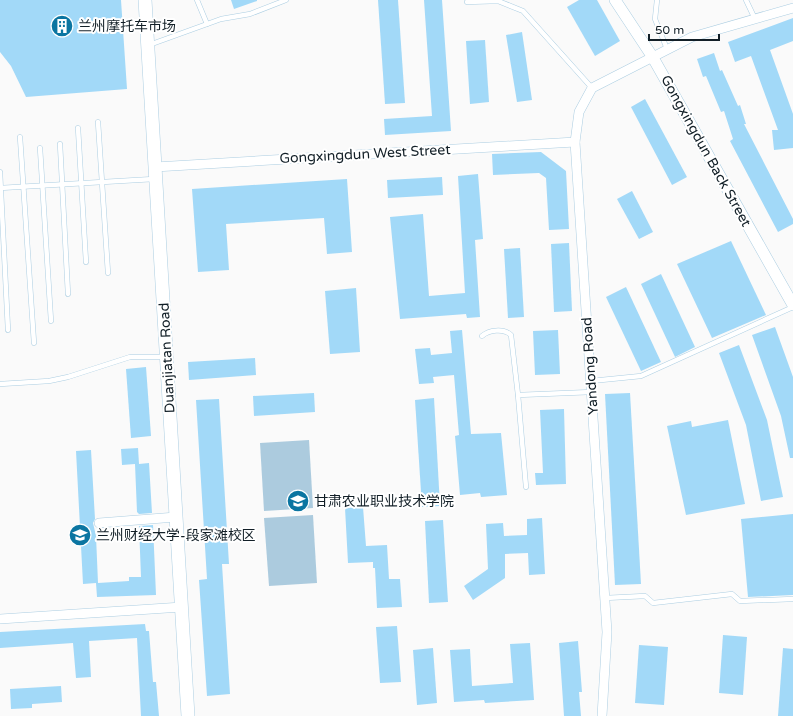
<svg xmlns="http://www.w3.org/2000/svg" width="793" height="716" font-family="'Varela Round','Noto Sans SC',sans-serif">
	<rect width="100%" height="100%" fill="#fafafa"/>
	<g fill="#accbde">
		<polygon points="309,440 313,508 264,511 260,443"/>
		<polygon points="313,515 317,583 269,586 264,518"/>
	</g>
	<g fill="#a2d9f8">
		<polygon points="0,0 121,0 127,89 26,97 11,66 0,52"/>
		<polygon points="231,0 257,0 257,1 234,9"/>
		<polygon points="378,0 398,0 405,103 385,104"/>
		<polygon points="424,0 442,0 451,131 385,135 384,119 432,116"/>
		<polygon points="579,0 597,0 620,41 595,56 567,7"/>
		<polygon points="793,18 793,41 770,50 793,114 793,148 774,150 772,130 778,130 751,56 735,62 728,42"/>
		<polygon points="522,32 532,100 517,102 506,35"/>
		<polygon points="485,40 489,102 470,104 466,41"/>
		<polygon points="714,53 720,71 722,70 738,106 740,105 746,124 744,124 793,219 793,224 778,232 730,141 733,139 724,111 721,112 706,76 703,77 697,59"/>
		<polygon points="645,99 687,177 672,185 631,107"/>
		<polygon points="541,152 566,171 569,229 549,230 546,178 539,173 493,175 492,154"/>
		<polygon points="478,174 483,239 475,240 480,317 467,318 466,314 400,319 390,217 423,214 429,296 465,293 458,176"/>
		<polygon points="442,177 443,195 388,198 387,180"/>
		<polygon points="347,179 352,252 327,254 324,218 226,224 229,270 198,272 192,189"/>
		<polygon points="632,191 653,232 639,239 617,199"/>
		<polygon points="731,241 766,315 712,338 677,264"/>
		<polygon points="569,243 572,311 554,312 551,244"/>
		<polygon points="520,248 524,317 508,318 504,249"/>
		<polygon points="661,274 695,347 675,357 641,284"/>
		<polygon points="626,287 661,362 641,371 606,297"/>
		<polygon points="356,288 360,352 330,354 325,291"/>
		<polygon points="775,327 793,377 793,458 790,458 781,416 752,335"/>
		<polygon points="462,330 471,434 501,433 507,495 481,497 480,493 460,495 455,436 459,435 454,375 433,377 434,383 419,384 415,349 430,348 431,355 452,353 450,331"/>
		<polygon points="558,330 560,374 535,375 533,331"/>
		<polygon points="739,345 767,420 783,497 761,501 746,425 719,353"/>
		<polygon points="255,358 256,375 189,380 188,362"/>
		<polygon points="146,367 151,436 131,438 126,369"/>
		<polygon points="314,393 315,412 254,416 253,396"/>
		<polygon points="630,393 641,584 615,585 605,394"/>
		<polygon points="434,398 440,506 422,507 415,400"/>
		<polygon points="219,399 229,564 222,564 230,694 207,696 199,580 207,579 196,400"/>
		<polygon points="564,409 566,484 536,485 535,473 543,473 540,410"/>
		<polygon points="728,420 745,504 686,515 667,426 691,421 692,427"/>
		<polygon points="138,448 139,464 149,463 152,513 139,514 137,512 135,464 122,465 121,449"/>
		<polygon points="91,450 95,519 93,523 96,536 98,583 129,581 129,577 141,577 139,526 153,525 156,595 97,597 96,583 83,584 76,451"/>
		<polygon points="363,507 366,546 387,545 389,579 400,579 402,607 377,608 375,568 373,568 373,562 348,563 345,508"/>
		<polygon points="793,514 793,595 748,597 741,519"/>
		<polygon points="542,518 545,574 529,575 528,553 505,554 505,578 473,600 464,586 488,569 486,524 503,523 504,536 527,535 527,519"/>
		<polygon points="443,520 448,602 429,603 425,521"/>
		<polygon points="145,624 146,631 149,631 153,682 156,682 159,716 141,716 137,638 89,641 91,677 76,678 73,643 0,648 0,632"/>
		<polygon points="397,626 401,682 380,683 376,627"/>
		<polygon points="723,635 747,637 743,695 719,693"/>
		<polygon points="578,641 582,692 579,692 581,716 564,716 559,643"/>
		<polygon points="530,643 534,700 485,703 484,700 454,702 450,650 470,649 472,686 513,683 510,644"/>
		<polygon points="639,645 668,647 664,705 635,703"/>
		<polygon points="433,648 437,703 417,705 413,650"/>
		<polygon points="783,648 793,649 793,716 778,716"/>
		<polygon points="61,686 62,702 32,704 32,708 11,709 10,689"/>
	</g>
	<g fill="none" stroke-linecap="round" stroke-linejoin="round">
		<g stroke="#accee2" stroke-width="5.5">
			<g id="service">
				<polyline points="197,0 207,24"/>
				<polyline points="657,0 655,19 667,49"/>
				<polyline points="746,0 755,19"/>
				<polyline points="467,2 498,1 523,11 592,88"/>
				<polyline points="149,45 221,19 250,14 286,0"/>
				<polyline points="98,122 108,273"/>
				<polyline points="78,128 86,262"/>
				<polyline points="20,137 34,343"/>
				<polyline points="60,144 68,294"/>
				<polyline points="40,148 51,321"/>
				<polyline points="0,172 8,330"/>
				<polyline points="0,188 154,179"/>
				<path d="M482 336C489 330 503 328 511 335L518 395"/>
				<polyline points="591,381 641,376 793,307"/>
				<polyline points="0,384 49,381 68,377 130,357 165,357"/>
				<polyline points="526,487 518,395 592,392"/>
				<polyline points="605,598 645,596 653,603 732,594 740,601 793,599"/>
			</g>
		</g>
		<g stroke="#accee2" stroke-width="10">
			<g id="minor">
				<polyline points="155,167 575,142"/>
				<polyline points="99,523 176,517"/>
				<polyline points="0,619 182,607"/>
				<polyline points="602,716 607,632 575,142 579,112 592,88 692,37 793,8"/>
			</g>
		</g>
		<g stroke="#accee2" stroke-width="12">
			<polyline id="tertiary" points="615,0 652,56 793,305"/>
		</g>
		<g stroke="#accee2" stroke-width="14">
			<polyline id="secondary" points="145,0 188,716"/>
		</g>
		<use href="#service" stroke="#fff" stroke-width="4.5"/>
		<use href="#minor" stroke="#fff" stroke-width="9"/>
		<use href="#tertiary" stroke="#fff" stroke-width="11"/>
		<use href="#secondary" stroke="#fff" stroke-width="13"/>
	</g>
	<defs>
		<g id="building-disc" transform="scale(1.15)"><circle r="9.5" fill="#0b75a1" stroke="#fff"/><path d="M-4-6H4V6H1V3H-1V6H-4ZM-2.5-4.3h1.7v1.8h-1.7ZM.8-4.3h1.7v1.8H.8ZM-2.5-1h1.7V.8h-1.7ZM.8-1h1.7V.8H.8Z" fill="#fff"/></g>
		<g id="university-disc" transform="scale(1.15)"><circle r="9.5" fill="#0b75a1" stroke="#fff"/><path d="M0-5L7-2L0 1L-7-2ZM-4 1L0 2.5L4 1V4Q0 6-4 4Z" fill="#fff"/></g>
	</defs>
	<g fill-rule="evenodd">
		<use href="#building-disc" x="62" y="26"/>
		<use href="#university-disc" x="298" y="501"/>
		<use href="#university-disc" x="80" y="535"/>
	</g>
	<g text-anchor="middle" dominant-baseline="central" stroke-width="4" stroke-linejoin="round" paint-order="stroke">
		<g font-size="14" fill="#121f27" stroke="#fff" text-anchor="start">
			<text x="78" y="26">兰州摩托车市场</text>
			<text x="314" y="501">甘肃农业职业技术学院</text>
			<text x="96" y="535">兰州财经大学-段家滩校区</text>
		</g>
		<g font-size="14" fill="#121f27" stroke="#fff">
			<text transform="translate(706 151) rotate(61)">Gongxingdun Back Street</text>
			<text transform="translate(365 154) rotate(-3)">Gongxingdun West Street</text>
			<text transform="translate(167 358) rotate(-93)">Duanjiatan Road</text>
			<text transform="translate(590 366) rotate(-94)">Yandong Road</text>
		</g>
	</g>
	<path d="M649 34v6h70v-6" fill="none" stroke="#121f27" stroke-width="2"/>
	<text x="655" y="34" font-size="12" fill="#121f27" stroke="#ffffff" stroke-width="3" paint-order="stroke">50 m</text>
</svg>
